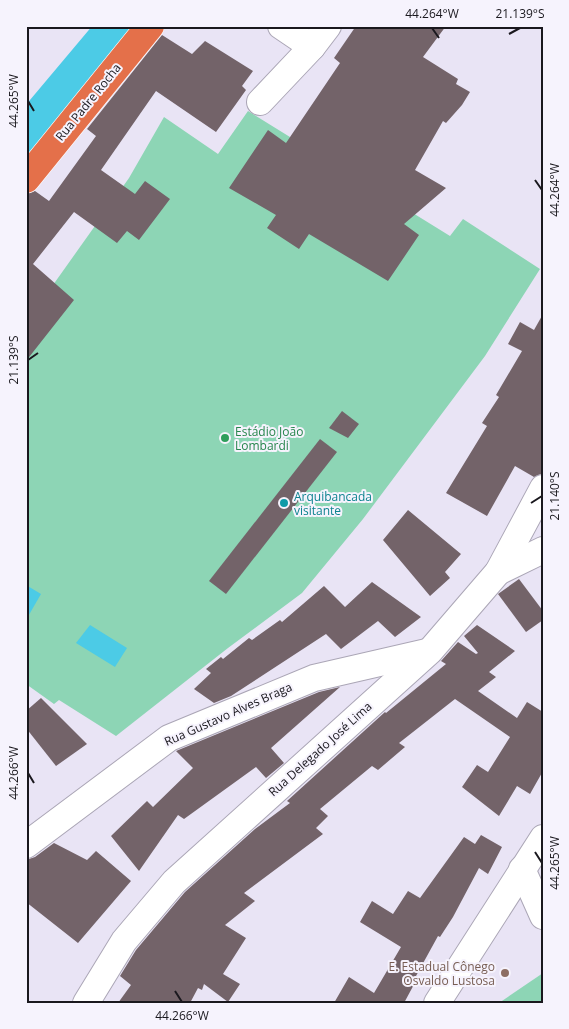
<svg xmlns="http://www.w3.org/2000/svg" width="569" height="1029" font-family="'Open Sans',sans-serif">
	<rect width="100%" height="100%" fill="#e9e4f5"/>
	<g fill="#8dd5b5">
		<polygon points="248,111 450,236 463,219 540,269 485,356 363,519 302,593 228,648 116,736 59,700 54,704 26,684 26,323 129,178 164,117 218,154"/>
		<polygon points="543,973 543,1003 499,1003"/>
	</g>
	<g fill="#4ccbe6">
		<polygon points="26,585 41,594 26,620"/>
		<polygon points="90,625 127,648 115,667 76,643"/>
	</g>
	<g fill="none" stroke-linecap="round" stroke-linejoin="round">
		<polyline stroke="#4ccbe6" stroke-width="44" points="26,139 121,26"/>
	</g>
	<g fill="#736369">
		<polygon points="356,26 446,26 423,57 458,79 456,84 470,92 462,105 446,123 443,121 415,170 446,188 404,224 419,235 388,281 309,234 299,249 267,228 276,215 229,188 268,130 286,143 340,63 334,58"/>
		<polygon points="162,35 192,54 205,41 253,71 242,86 246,90 216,132 156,91 101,170 135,194 145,181 170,199 139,240 127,231 117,243 74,212 33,264 74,300 26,361 26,194 35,191 49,201 96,136 87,129"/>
		<polygon points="543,314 543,473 534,477 515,466 487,516 446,493 487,426 482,423 499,397 496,395 522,351 508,344 520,322 534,330"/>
		<polygon points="342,411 359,424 348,438 329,428"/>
		<polygon points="320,439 337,452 226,594 209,581"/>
		<polygon points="408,510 461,554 445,572 450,578 430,596 383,540"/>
		<polygon points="519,579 543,611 543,620 526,632 498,594"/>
		<polygon points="372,582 421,617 395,637 378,621 341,649 326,634 231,696 214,703 194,689 211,673 206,669 221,657 223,659 249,638 252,640 280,620 282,622 324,586 345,607"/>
		<polygon points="477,625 515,651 489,672 496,677 478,691 517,718 527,702 543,712 543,771 530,794 517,786 499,816 462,787 477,765 488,772 510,737 455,699 399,743 405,747 378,770 372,766 320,809 328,816 316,828 323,834 244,893 255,901 225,925 246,938 223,974 240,984 228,1002 204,984 202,990 198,988 190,1003 118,1003 131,985 120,976 136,950 185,892 255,829 290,803 287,801 385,712 386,713 446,664 441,661 458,642 476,654 478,653 464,636"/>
		<polygon points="340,687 271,748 284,763 266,778 256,767 184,819 178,815 139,871 111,836 147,801 153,807 193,768 176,751 319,692"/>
		<polygon points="41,698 87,744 56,766 26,728 26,711"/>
		<polygon points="481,835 502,847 488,874 479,868 453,917 440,937 438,936 416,976 418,977 404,1003 334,1003 349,977 374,993 401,947 360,922 372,901 393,914 408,891 420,898 464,837 475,844"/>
		<polygon points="54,843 87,860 96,851 131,881 78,943 26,902 26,860 35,857"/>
	</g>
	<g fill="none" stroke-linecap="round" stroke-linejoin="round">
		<g stroke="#aba6b6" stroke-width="28">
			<g id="minor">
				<polyline points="281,26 312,47"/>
				<polyline points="260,102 312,47 328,26"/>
				<polyline points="498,572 543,550"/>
				<polyline points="26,845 169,738 314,678 427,652"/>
				<polyline points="522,869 543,916"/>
				<polyline points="86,1003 124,941 174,882 430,651 498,572 543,488"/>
				<polyline points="437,1003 543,838"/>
			</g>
		</g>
		<g stroke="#fff" stroke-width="29">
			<polyline id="highway" points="26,179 150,26"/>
		</g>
		<use href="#minor" stroke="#fff" stroke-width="26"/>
		<use href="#highway" stroke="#e4704a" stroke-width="28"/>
	</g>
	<path fill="none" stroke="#1a181e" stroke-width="2" d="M432 28 439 38M509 34 520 28M28 101 34 111M535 180 542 190M28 360 38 353M531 503 542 496M28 773 34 783M535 852 542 863M175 991 182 1002"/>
	<circle fill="#2e9e5b" stroke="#f6f3fd" stroke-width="2" cx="225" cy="438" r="5"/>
	<circle fill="#0f9aa8" stroke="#f6f3fd" stroke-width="2" cx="284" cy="503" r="5"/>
	<circle fill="#8d6e63" stroke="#f6f3fd" stroke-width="2" cx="505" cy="973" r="5"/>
	<g text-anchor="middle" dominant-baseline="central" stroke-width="4" stroke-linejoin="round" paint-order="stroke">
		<g font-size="12" fill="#1a181e" stroke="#f6f3fd">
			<text transform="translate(88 102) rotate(-51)">Rua Padre Rocha</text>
			<text transform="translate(228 714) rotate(-24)">Rua Gustavo Alves Braga</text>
			<text transform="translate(320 749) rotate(-42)">Rua Delegado José Lima</text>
		</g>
		<g font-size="12" fill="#27864d" stroke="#f6f3fd" text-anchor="start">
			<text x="235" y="431">Estádio João<tspan x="235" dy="14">Lombardi</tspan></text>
		</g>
		<g font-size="12" fill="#0d838f" stroke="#f6f3fd" text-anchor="start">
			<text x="294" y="496">Arquibancada<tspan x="294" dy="14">visitante</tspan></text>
		</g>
		<g font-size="12" fill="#785e54" stroke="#f6f3fd" text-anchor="end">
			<text x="495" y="966">E. Estadual Cônego<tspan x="495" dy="14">Osvaldo Lustosa</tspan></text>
		</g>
	</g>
	<rect width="569" height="1029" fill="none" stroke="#f6f3fd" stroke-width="55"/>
	<rect x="28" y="28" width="514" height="974" fill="none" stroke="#1a181e" stroke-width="2"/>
	<g font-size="12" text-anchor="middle" fill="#1a181e">
		<text x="432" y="18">44.264°W</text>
		<text x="520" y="18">21.139°S</text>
		<text transform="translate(14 101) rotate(-90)" y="4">44.265°W</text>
		<text transform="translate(555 190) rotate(-90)" y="4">44.264°W</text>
		<text transform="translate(14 360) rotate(-90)" y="4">21.139°S</text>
		<text transform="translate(555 496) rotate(-90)" y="4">21.140°S</text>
		<text transform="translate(14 773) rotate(-90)" y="4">44.266°W</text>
		<text transform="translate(555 863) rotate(-90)" y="4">44.265°W</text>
		<text x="182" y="1020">44.266°W</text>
	</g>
</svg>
